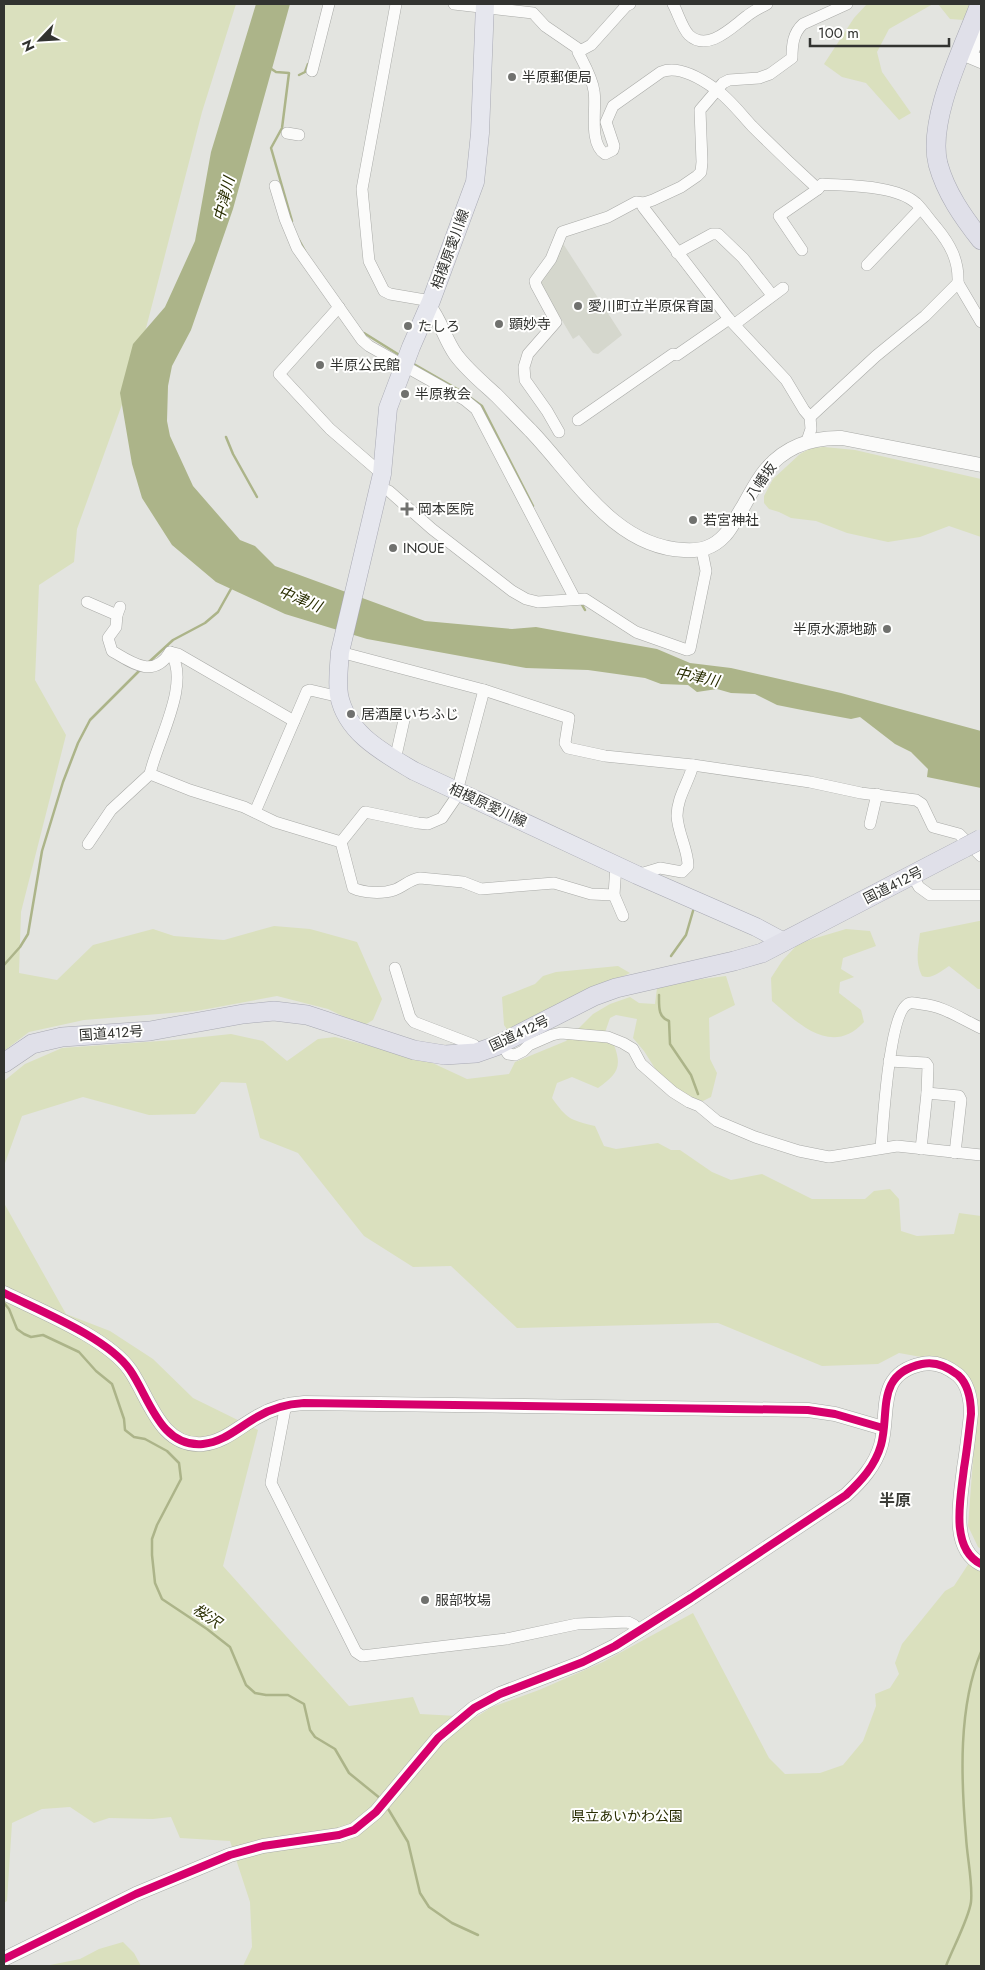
<svg xmlns="http://www.w3.org/2000/svg" width="985" height="1970" font-family="Jost,'Noto Sans JP',sans-serif">
	<rect width="100%" height="100%" fill="#e3e4e0"/>
	<polygon fill="#d5d7cd" points="562,242 622,335 598,354 593,353 579,335 573,339 541,285 540,280"/>
	<g fill="#dae0be">
		<polygon points="4,4 236,4 202,112 137,363 77,529 74,562 39,585 35,680 66,735 21,912 19,973 57,980 93,945 153,929 174,936 224,940 274,926 310,929 357,942 382,999 373,1020 363,1026 328,1009 277,996 196,1011 84,1020 29,1032 4,1051"/>
		<polygon points="867,4 933,4 889,29 877,52 882,72 911,113 899,120 866,83 842,77 824,64 854,18"/>
		<polygon points="938,4 981,4 981,49 964,20 950,19"/>
		<polygon points="824,447 855,450 981,479 981,537 949,526 920,537 888,542 847,533 816,521 791,518 779,512 769,509 764,503 764,496 773,479 800,454 811,448"/>
		<path d="M979 921H981V989H978L949 966C941 971 932 980 922 976 915 962 918 948 920 933Z"/>
		<path d="M846 929 870 931 876 946 843 958 841 969 854 977 840 982 839 993 861 1010 864 1022C832 1057 799 1024 772 1001L771 978 782 961 799 943Z"/>
		<polygon points="618,966 630,973 509,1032 504,1025 502,997 535,984 543,976 556,972"/>
		<path d="M726 976 735 1005 709 1018 710 1059 717 1073 711 1097 703 1101 686 1097 656 1070 644 1051 633 1038 637 1019 616 1015 610 1018 602 1041 614 1045C623 1068 616 1075 598 1088L572 1077 557 1083 552 1098C567 1119 570 1120 595 1126L604 1146 616 1149 658 1143 671 1150H680L712 1172 731 1180 762 1174 812 1199H865L874 1191 890 1189 899 1199 901 1231 917 1236 954 1234 959 1213 981 1216V1549L978 1547 968 1526 976 1420 949 1362 899 1353 878 1364 822 1366 718 1323 517 1328 451 1266 413 1267 364 1236 298 1153 260 1138 246 1083 221 1082 195 1114 149 1115 83 1097 22 1116 4 1166V1081L25 1064 62 1048 174 1040 231 1034 263 1041 287 1061 318 1039 335 1037 426 1060 467 1079 509 1074 515 1062 566 1041 593 1014 610 1004 630 997 639 1003 655 1004 657 988 663 984Z"/>
		<polygon points="4,1203 66,1314 110,1331 153,1359 193,1398 258,1430 223,1566 349,1706 413,1697 420,1714 476,1717 492,1707 539,1690 603,1662 693,1613 769,1758 785,1774 820,1773 843,1765 863,1741 876,1706 875,1694 890,1688 899,1674 895,1663 902,1644 945,1591 954,1586 969,1563 981,1569 981,1966 243,1966 252,1947 250,1902 230,1841 180,1838 171,1817 153,1819 109,1818 94,1823 70,1807 42,1809 12,1823 7,1901 4,1903"/>
		<polygon points="123,1942 134,1953 141,1966 45,1966 80,1959 99,1949"/>
	</g>
	<polygon fill="#acb489" points="256,4 290,4 233,209 191,330 172,366 168,386 167,421 170,436 193,486 240,540 255,546 275,566 425,621 512,629 536,627 657,649 690,663 731,668 841,693 981,731 981,788 927,777 928,769 911,752 895,744 860,717 851,719 802,710 777,705 755,694 731,693 717,689 697,692 688,685 661,684 645,678 588,670 526,668 367,639 285,614 216,582 172,545 142,498 132,464 120,393 133,344 165,307 195,241 211,152"/>
	<g fill="none" stroke-linecap="round" stroke-linejoin="round">
		<g stroke="#acb489" stroke-width="2.5">
			<polyline points="270,68 276,72 289,73 282,128 271,148 292,221"/>
			<polyline points="299,75 305,72 308,64"/>
			<polyline points="299,240 305,251"/>
			<polyline points="364,333 401,356"/>
			<polyline points="412,363 459,390"/>
			<polyline points="468,396 482,406 533,506"/>
			<polyline points="226,437 233,454 257,497"/>
			<polyline points="581,603 585,610"/>
			<polyline points="149,662 173,640 205,623 218,612 232,587"/>
			<polyline points="671,956 686,935 693,911"/>
			<polyline points="4,965 20,947 28,934 42,851 63,782 78,743 90,720 141,669"/>
			<path d="M659 995C659 1007 658 1017 669 1021L670 1044 691 1075 698 1094"/>
			<polyline points="4,1303 9,1309 17,1329 24,1334 31,1337 43,1335 79,1352 96,1371 112,1384 124,1419 125,1430 134,1437 145,1439 167,1451 179,1463 181,1479 157,1525 152,1539 152,1555 155,1583 162,1599 207,1629 230,1647 246,1685 255,1693 266,1695 288,1695 304,1704 310,1730 315,1737 335,1749 349,1773 381,1799"/>
			<polyline points="387,1807 408,1842 420,1893 429,1907 452,1923 478,1935"/>
			<path d="M946 1966C952 1950 969 1918 971 1902 973 1883 967 1857 966 1837 961 1779 958 1707 981 1652"/>
		</g>
		<g stroke="#a9aaa7" stroke-width="12">
			<g id="minor">
				<polyline points="396,4 362,189 369,261 384,291 390,294 431,301"/>
				<polyline points="454,4 533,13 545,26 580,50"/>
				<path d="M630 4 626 6 591 45 578 52C584 64 592 77 594 91 597 107 588 143 605 154L613 150 614 146 606 122 613 106 661 72C678 65 700 78 714 88 728 97 740 113 752 126 773 147 795 168 818 189L822 184C848 186 896 185 916 203 923 210 929 219 936 227 950 244 959 260 958 283"/>
				<path d="M673 4C678 13 682 28 689 35 708 53 733 26 747 16 753 11 760 8 767 4"/>
				<polyline points="971,57 981,33"/>
				<polyline points="312,71 329,4"/>
				<polyline points="287,133 299,135"/>
				<polyline points="275,186 285,219 297,248 362,340 369,346 465,400 476,409 575,599"/>
				<polyline points="644,203 643,207 729,319 786,380 804,410 810,417 876,356 925,316 958,283 981,322"/>
				<polyline points="802,250 779,216 818,189"/>
				<polyline points="677,253 712,234 718,234 743,258 772,295"/>
				<polyline points="867,265 920,209"/>
				<polyline points="339,307 279,374 330,429 382,474"/>
				<polyline points="735,324 783,288"/>
				<polyline points="578,420 673,354 677,355 729,319"/>
				<path d="M559 432 547 411 525 380 524 367 528 354 556 322 536 285 535 281 551 259 562 232 608 217 636 202 644 203 653 200 681 187 697 176 701 172 702 162 700 110 723 83 729 80 759 78 770 74 792 58C792 45 793 33 803 24L847 4"/>
				<polyline points="807,441 811,429 810,417"/>
				<polyline points="379,487 389,491 432,529 512,591 526,599 538,602 585,599 636,632 687,650 690,649 706,571 702,551"/>
				<polyline points="87,602 117,615"/>
				<path d="M120 607 117 615 116 627 108 638 112 651C132 663 154 679 170 652"/>
				<polyline points="340,652 484,690 455,799 442,818 428,824 418,823 365,812 341,842"/>
				<path d="M484 690 569 718 565 743 568 748 605 756 693 765C689 782 677 797 677 816 678 834 688 849 688 866L682 872 660 868 637 875"/>
				<path d="M294 721 178 654 170 652C192 682 157 741 150 774L190 790 244 807 275 822 341 842 353 888C364 893 382 894 394 890 403 887 410 879 420 878L463 882 481 889 554 883 591 894 614 895"/>
				<polyline points="395,760 404,720"/>
				<polyline points="693,765 810,782 861,793 916,800 922,804 933,827 959,834 981,856"/>
				<polyline points="255,812 307,691 310,690 340,697"/>
				<polyline points="870,824 877,794"/>
				<polyline points="88,844 111,810 150,774"/>
				<polyline points="616,865 614,895 623,916"/>
				<polyline points="912,875 919,887 930,895 981,895"/>
				<polyline points="395,968 410,1017 414,1022 474,1045 476,1053"/>
				<polyline points="502,1044 508,1054 515,1055 523,1051 529,1045 552,1035 561,1033 608,1037 623,1043 633,1049 641,1064 673,1092 689,1102 699,1106 717,1121 755,1137 799,1151 829,1157 897,1146 981,1155"/>
				<polyline points="889,1061 926,1063 928,1066 927,1093 921,1149"/>
				<polyline points="927,1093 959,1096 961,1100 955,1153"/>
				<path d="M881 1148C883 1126 889 1008 910 1003 913 1002 918 1004 921 1004 944 1006 961 1019 981 1028"/>
				<polyline points="286,1404 271,1483 356,1652 362,1656 506,1639 577,1624 628,1622 634,1625 639,1632"/>
			</g>
		</g>
		<g stroke="#a9aaa7" stroke-width="15">
			<g id="tertiary">
				<polyline points="962,53 981,61"/>
				<path d="M429 306C441 321 445 340 456 355 468 371 483 383 496 395 508 407 519 419 531 431 575 477 614 547 684 550 701 551 713 548 725 535 732 527 737 516 743 507 750 495 756 482 765 471 784 447 812 437 842 438L981 465"/>
				<path d="M4 1293C40 1311 108 1338 130 1370 149 1397 160 1448 203 1444 224 1442 239 1427 257 1417 272 1408 286 1404 304 1403L808 1410 835 1414 883 1428"/>
				<path d="M4 1959 136 1894 230 1855 263 1846 339 1835 354 1830 376 1812 438 1738 474 1708 500 1694 583 1662 615 1646 691 1598 846 1495C861 1481 875 1466 881 1445 890 1413 875 1374 922 1364 935 1361 948 1367 958 1375 969 1385 971 1400 971 1414 969 1432 967 1450 964 1468 961 1496 949 1548 981 1564"/>
			</g>
		</g>
		<g stroke="#a8a9b3" stroke-width="19">
			<path id="primary" d="M485 4 480 133 475 182 431 301 411 347 388 408 382 474 340 652C339 667 337 681 339 695 346 733 384 753 414 771L637 875 756 927 784 942"/>
		</g>
		<g stroke="#a8a9b3" stroke-width="20">
			<g id="trunk">
				<path d="M980 4C964 47 927 119 938 164 946 193 963 217 981 240"/>
				<polyline points="4,1063 32,1044 62,1037 150,1031 243,1014 274,1011 307,1015 414,1050 445,1055 476,1053 496,1046 594,996 616,988 734,961 762,953 964,848"/>
			</g>
		</g>
		<use href="#minor" stroke="#fbfbfa" stroke-width="11"/>
		<use href="#tertiary" stroke="#fbfbfa" stroke-width="14"/>
		<use href="#primary" stroke="#e6e7ee" stroke-width="18"/>
		<use href="#trunk" stroke="#e0e0e9" stroke-width="19"/>
		<g stroke="#a8a9b3" stroke-width="20" stroke-linecap="butt">
			<polyline id="trunk-bridge" points="964,848 981,839"/>
		</g>
		<use href="#trunk-bridge" stroke="#e0e0e9" stroke-width="19"/>
		<g stroke="#fffffe" stroke-width="11">
			<g id="cycleway">
				<path d="M4 1293C40 1311 108 1338 130 1370 149 1397 160 1448 203 1444 224 1442 239 1427 257 1417 272 1408 286 1404 304 1403L808 1410 835 1414 883 1428"/>
				<path d="M4 1959 136 1894 230 1855 263 1846 339 1835 354 1830 376 1812 438 1738 474 1708 500 1694 583 1662 615 1646 691 1598 846 1495C861 1481 875 1466 881 1445 890 1413 875 1374 922 1364 935 1361 948 1367 958 1375 969 1385 971 1400 971 1414 969 1432 967 1450 964 1468 961 1496 949 1548 981 1564"/>
			</g>
		</g>
		<use href="#cycleway" stroke="#d6006c" stroke-width="8"/>
	</g>
	<g fill="#70716e" stroke="#fffffe" stroke-width="2">
		<circle cx="512" cy="77" r="5"/>
		<circle cx="578" cy="306" r="5"/>
		<circle cx="499" cy="324" r="5"/>
		<circle cx="408" cy="326" r="5"/>
		<circle cx="320" cy="365" r="5"/>
		<circle cx="405" cy="394" r="5"/>
		<path d="M404.5 501.5h5v5h5v5h-5v5h-5v-5h-5v-5h5z"/>
		<circle cx="693" cy="520" r="5"/>
		<circle cx="393" cy="548" r="5"/>
		<circle cx="887" cy="629" r="5"/>
		<circle cx="351" cy="714" r="5"/>
		<circle cx="425" cy="1600" r="5"/>
	</g>
	<g text-anchor="middle" dominant-baseline="central" stroke-width="4" stroke-linejoin="round" paint-order="stroke">
		<g font-size="14" fill="#323330" stroke="#fffffe" text-anchor="start">
			<text x="522" y="77">半原郵便局</text>
			<text x="588" y="306">愛川町立半原保育園</text>
			<text x="509" y="324">顕妙寺</text>
			<text x="418" y="326">たしろ</text>
			<text x="330" y="365">半原公民館</text>
			<text x="415" y="394">半原教会</text>
			<text x="418" y="509">岡本医院</text>
			<text x="703" y="520">若宮神社</text>
			<text x="403" y="548">INOUE</text>
			<text x="877" y="629" text-anchor="end">半原水源地跡</text>
			<text x="361" y="714">居酒屋いちふじ</text>
			<text x="435" y="1600">服部牧場</text>
		</g>
		<g font-size="14" fill="#323330" stroke="#fffffe">
			<text transform="translate(450 249) rotate(-70)">相模原愛川線</text>
			<text transform="translate(761 481) rotate(-55)">八幡坂</text>
			<text transform="translate(488 805) rotate(25)">相模原愛川線</text>
			<text transform="translate(893 885) rotate(-27)">国道412号</text>
			<text transform="translate(111 1033) rotate(-4)">国道412号</text>
			<text transform="translate(519 1033) rotate(-25)">国道412号</text>
		</g>
		<g font-size="14" fill="#282c00" stroke="#fffffe">
			<text x="627" y="1816">県立あいかわ公園</text>
		</g>
		<g font-size="15" font-style="italic" fill="#292e00" stroke="#fffffe">
			<text transform="translate(224 199) rotate(-76)">中津川</text>
			<text transform="translate(300 599) rotate(22)">中津川</text>
			<text transform="translate(697 677) rotate(12)">中津川</text>
			<text transform="translate(207 1616) rotate(35)">桜沢</text>
		</g>
		<g font-size="16" font-weight="bold" fill="#3b3c37" stroke="#fffffe">
			<text x="895" y="1500">半原</text>
		</g>
	</g>
	<rect width="985" height="1970" fill="none" stroke="#323330" stroke-width="10"/>
	<g transform="translate(40 40) rotate(245)" stroke="#fffffe" stroke-width="4" paint-order="stroke">
	<path d="M0-4L9 19L0 12L-9 19Z" fill="#323330"/>
	<text y="-8" font-size="14" font-weight="bold" text-anchor="middle" fill="#323330">N</text>
	</g>
	<path d="M810 38v8h139v-8" fill="none" stroke="#323330" stroke-width="2.5"/>
	<text x="818" y="38" font-size="15" fill="#323330" stroke="#fffffe" stroke-width="4" paint-order="stroke">100 m</text>
</svg>
